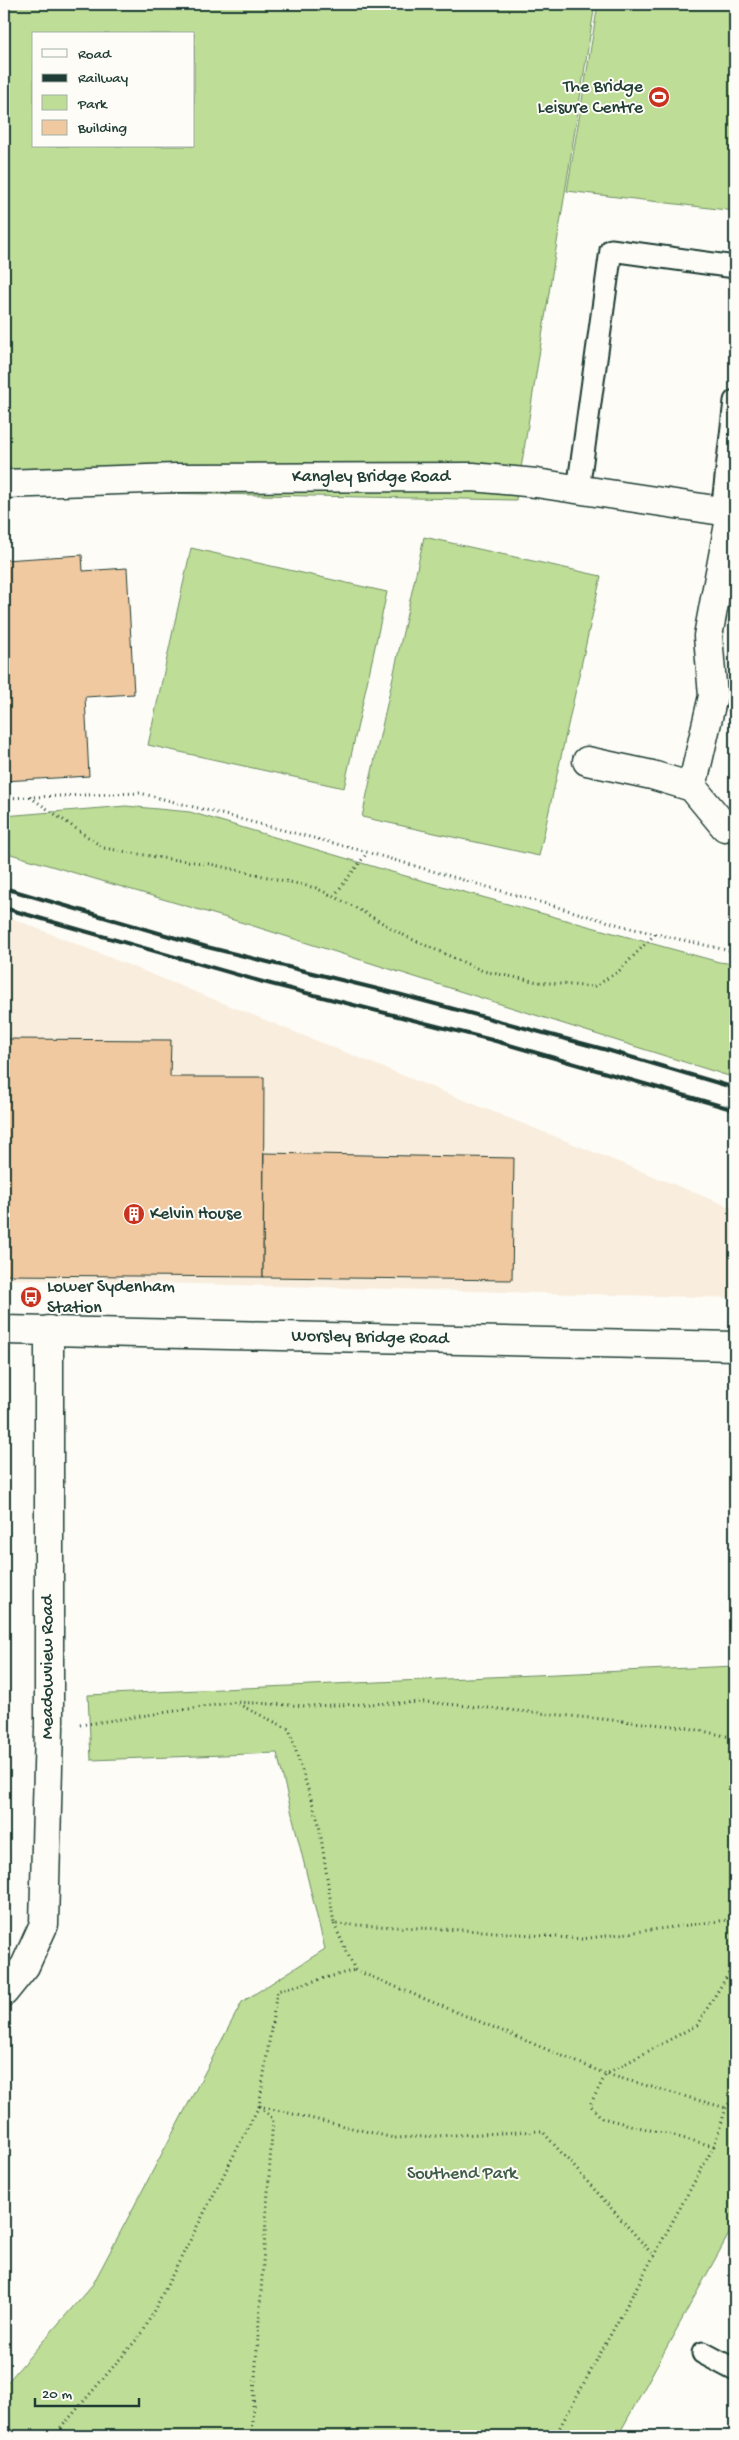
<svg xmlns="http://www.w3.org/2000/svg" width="739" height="2440" font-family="'Gochi Hand',sans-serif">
	<rect width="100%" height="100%" fill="#fdfcf7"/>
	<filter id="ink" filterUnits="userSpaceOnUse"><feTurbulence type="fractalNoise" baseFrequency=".02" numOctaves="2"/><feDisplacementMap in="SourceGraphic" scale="10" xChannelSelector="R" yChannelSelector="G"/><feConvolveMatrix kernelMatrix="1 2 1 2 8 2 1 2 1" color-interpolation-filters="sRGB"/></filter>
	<g filter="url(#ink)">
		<polygon fill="#f9eddd" points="4,915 735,1209 735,1298 4,1279"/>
		<g fill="#bedd96" stroke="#6e8d65" fill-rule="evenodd">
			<path d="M4 4H595L516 500 4 490ZM34 34H194V146H34Z"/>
			<polygon points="598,4 735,4 735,211 567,191"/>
			<polygon points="424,537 601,576 539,856 362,817"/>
			<polygon points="191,548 387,592 344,788 148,745"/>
			<polygon points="126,806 190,812 402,875 719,962 735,964 735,1078 247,924 4,852 4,816"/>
			<polygon points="735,1666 735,2223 618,2436 4,2436 4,2386 93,2284 242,2002 325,1949 277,1753 91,1760 88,1695"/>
		</g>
		<g fill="#f0c9a0" stroke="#1f3d34">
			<polygon points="82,555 83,571 127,568 134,694 85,697 89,776 4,781 4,560"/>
			<polygon points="4,1039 171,1040 170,1077 264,1077 263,1277 4,1275"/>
			<polygon points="264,1153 514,1158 512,1280 263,1277"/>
		</g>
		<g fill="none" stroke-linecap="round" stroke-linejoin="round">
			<g stroke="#1f3d34" stroke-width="25">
				<g id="lane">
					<polyline points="578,490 611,250 735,267"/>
					<polyline points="722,512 735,401"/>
					<polyline points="703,2353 735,2370"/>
				</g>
			</g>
			<g stroke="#1f3d34" stroke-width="31">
				<g id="street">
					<polyline points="4,484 176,478 473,477 536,483 735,513"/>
					<polyline points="587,761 652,775 692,787 725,827"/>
					<polyline points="692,787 713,696 708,636 731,513"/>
					<polyline points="4,1992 25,1966 44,1924 49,1728 49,1330"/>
				</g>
			</g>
			<g stroke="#1f3d34" stroke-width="31">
				<polyline id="secondary" points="4,1330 735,1346"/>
			</g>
			<g stroke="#1f3d34" stroke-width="3" stroke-dasharray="1 4" stroke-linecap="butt">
				<polyline points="30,797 104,848 162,858 210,864 316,888 349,904 407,937 483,971 538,982 594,987 619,971 655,934"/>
				<polyline points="4,798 140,793 356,849 630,928 735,952"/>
				<polyline points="334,896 367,853"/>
				<polyline points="238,1704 289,1729 319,1824 334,1924 483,1931 582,1939 735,1919"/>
				<polyline points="80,1725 236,1702 306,1706 426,1702 684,1727 735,1738"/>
				<polyline points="334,1924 355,1970 606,2074 697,2025 735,1963"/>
				<polyline points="259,2106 394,2138 542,2131 655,2257"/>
				<polyline points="714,2146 602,2118 590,2105 606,2074 726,2108"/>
				<polyline points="54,2436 143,2332 259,2106 277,1991 355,1970"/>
				<polyline points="251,2436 273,2119 260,2106"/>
				<polyline points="555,2436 714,2146 726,2108 735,2094"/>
			</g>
			<use href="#lane" stroke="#fdfcf7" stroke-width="21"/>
			<use href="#street" stroke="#fdfcf7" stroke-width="28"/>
			<use href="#secondary" stroke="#fdfcf7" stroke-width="28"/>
			<g stroke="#1f3d34" stroke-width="4">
				<polyline points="4,888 207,947 398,994 607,1050 735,1088"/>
				<polyline points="4,908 263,982 492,1040 735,1110"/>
			</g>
		</g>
	</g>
	<defs>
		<g id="stadium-disc" transform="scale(1.125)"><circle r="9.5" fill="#c8321e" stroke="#fdfcf7"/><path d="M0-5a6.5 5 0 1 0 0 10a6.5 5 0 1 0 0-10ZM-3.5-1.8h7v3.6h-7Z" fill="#fff"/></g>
		<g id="building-disc" transform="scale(1.125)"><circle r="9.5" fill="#c8321e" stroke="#fdfcf7"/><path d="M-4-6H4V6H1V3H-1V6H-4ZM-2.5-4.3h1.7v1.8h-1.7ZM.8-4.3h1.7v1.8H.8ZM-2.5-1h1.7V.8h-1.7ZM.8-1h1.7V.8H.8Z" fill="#fff"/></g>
		<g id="bus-disc" transform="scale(1.125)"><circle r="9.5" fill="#c8321e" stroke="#fdfcf7"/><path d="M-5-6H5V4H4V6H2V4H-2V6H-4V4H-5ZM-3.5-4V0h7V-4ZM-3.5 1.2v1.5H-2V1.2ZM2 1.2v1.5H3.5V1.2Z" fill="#fff"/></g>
	</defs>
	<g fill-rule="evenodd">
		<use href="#stadium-disc" x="659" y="97"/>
		<use href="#building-disc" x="134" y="1214"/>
		<use href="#bus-disc" x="31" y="1297"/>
	</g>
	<g text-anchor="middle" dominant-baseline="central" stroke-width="4" stroke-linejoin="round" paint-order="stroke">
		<g font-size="18" fill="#1f3d34" stroke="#fdfcf7" text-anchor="start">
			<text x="643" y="87" text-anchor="end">The Bridge<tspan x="643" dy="21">Leisure Centre</tspan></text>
			<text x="150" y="1214">Kelvin House</text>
			<text x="47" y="1287">Lower Sydenham<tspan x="47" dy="21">Station</tspan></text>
		</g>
		<g font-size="18" fill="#1f3d34" stroke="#fdfcf7">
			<text x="371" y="477">Kangley Bridge Road</text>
			<text transform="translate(370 1338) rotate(1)">Worsley Bridge Road</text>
			<text transform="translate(48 1667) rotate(-90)">Meadowview Road</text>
		</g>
		<g font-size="18" fill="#3f5d48" stroke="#fdfcf7">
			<text x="462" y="2174">Southend Park</text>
		</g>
	</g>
	<rect width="739" height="2440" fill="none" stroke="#fdfcf7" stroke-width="20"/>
	<rect x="10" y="10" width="719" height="2420" fill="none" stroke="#1f3d34" stroke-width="2" filter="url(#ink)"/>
	<rect x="32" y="32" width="162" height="115" fill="#fdfcf7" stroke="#a4b0a9"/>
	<rect x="42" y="49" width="25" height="8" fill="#fdfcf7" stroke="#a4b0a9"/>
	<text x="78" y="58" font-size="15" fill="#1f3d34">Road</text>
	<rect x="42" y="74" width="25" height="8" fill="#1f3d34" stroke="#a4b0a9"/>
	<text x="78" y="82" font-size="15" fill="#1f3d34">Railway</text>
	<rect x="42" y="95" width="25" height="15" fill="#bedd96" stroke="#a4b0a9"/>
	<text x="78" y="108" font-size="15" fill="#1f3d34">Park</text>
	<rect x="42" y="120" width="25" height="15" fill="#f0c9a0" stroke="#a4b0a9"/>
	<text x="78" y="132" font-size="15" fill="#1f3d34">Building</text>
	<path d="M35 2398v8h104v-8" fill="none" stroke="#1f3d34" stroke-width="2.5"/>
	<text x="42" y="2398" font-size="15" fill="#1f3d34" stroke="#fdfcf7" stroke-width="4" paint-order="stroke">20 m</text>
</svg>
